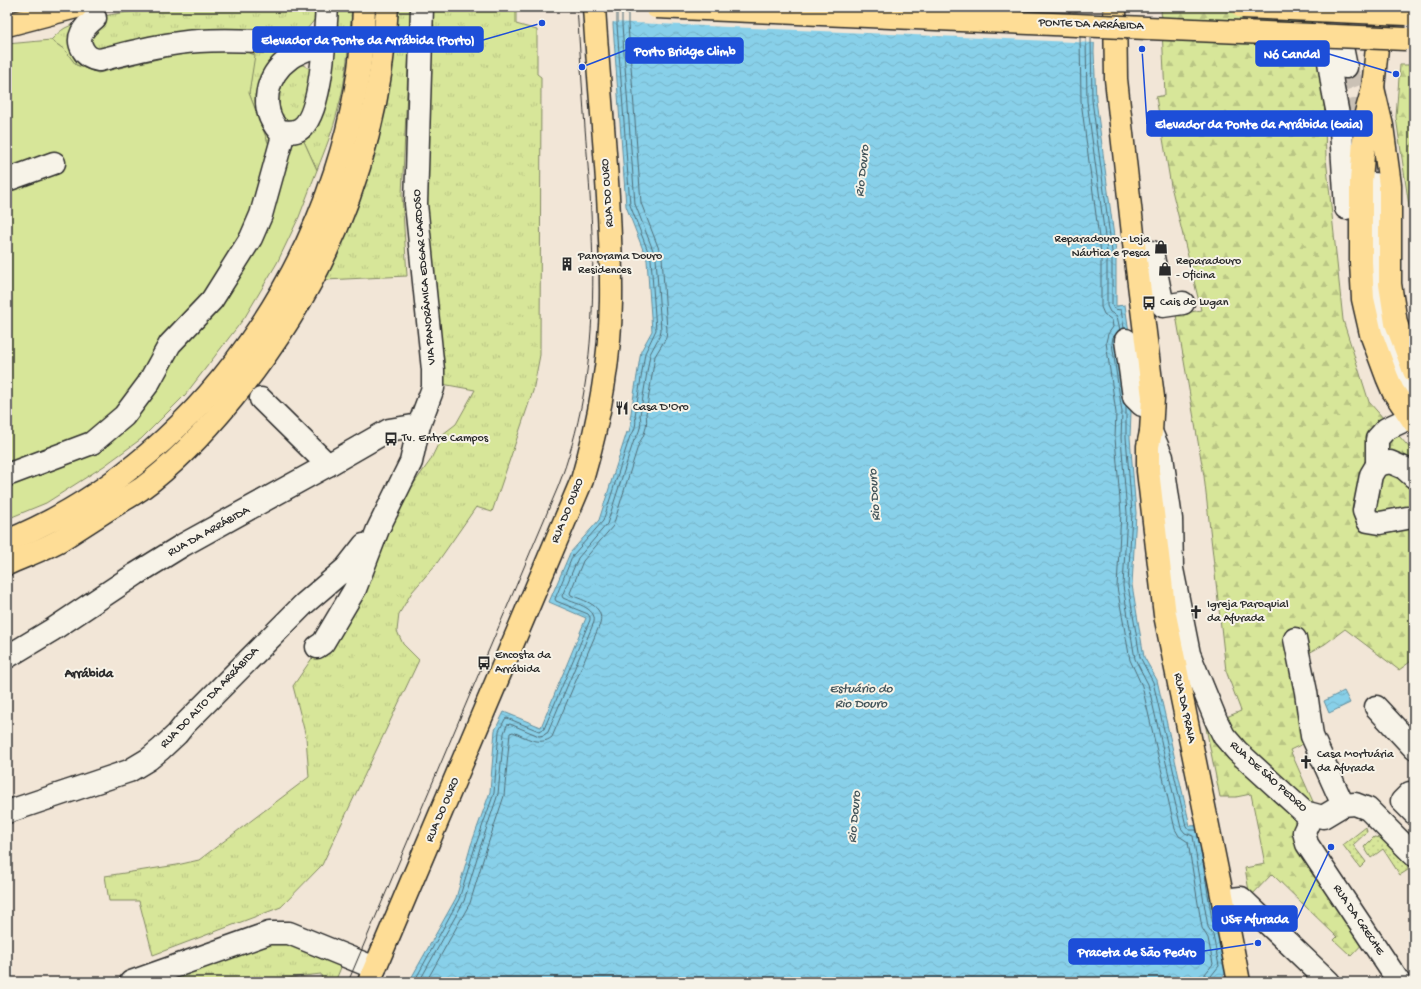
<svg xmlns="http://www.w3.org/2000/svg" width="1421" height="989" font-family="'Gochi Hand',sans-serif">
	<defs>
		<pattern id="grass-tufts" width="24" height="20" patternUnits="userSpaceOnUse"><rect width="24" height="20" fill="#d7e699"/><path d="M3 7l-1-3M5 7V3M7 7l1-3M15 17l-1-3M17 17v-4M19 17l1-3" fill="none" stroke="#b9c584"/></pattern>
		<pattern id="forest-firs" width="22" height="20" patternUnits="userSpaceOnUse"><rect width="22" height="20" fill="#d7e699"/><path d="M5 1l3.5 6h-7zM16 11l3.5 6h-7z" fill="#b9c584"/></pattern>
		<pattern id="garden-dots" width="8" height="8" patternUnits="userSpaceOnUse"><rect width="8" height="8" fill="#d7e699"/><path d="M2 2h.1M6 6h.1" fill="none" stroke="#b9c584" stroke-width="1.8" stroke-linecap="round"/></pattern>
		<pattern id="water-waves" width="16" height="10" patternUnits="userSpaceOnUse"><rect width="16" height="10" fill="#88d0e9"/><path d="M0 5q4-4 8 0t8 0" fill="none" stroke="#76b3c8"/></pattern>
	</defs>
	<rect width="100%" height="100%" fill="#f2e6d7"/>
	<filter id="ink" filterUnits="userSpaceOnUse"><feTurbulence type="fractalNoise" baseFrequency=".025" numOctaves="2"/><feDisplacementMap in="SourceGraphic" scale="8" xChannelSelector="R" yChannelSelector="G"/><feConvolveMatrix kernelMatrix="1 2 1 2 8 2 1 2 1" color-interpolation-filters="sRGB"/></filter>
	<g filter="url(#ink)">
		<g fill="url(#grass-tufts)" stroke="#818862">
			<path d="M175 7H298V10H309V7H318L316 18 302 35 270 68 273 134 269 145 249 93 254 55 192 51 98 73 76 65 65 50 51 40C55 36 60 31 65 28 96 13 141 11 175 7Z"/>
			<polygon points="391,7 411,7 402,195 407,276 325,280 338,255 362,191"/>
			<polygon points="431,7 516,7 516,24 537,30 537,74 541,77 540,355 533,391 492,512 476,507 437,563 412,592 399,614 397,631 403,644 419,660 322,865 281,907 153,955 139,901 109,901 105,876 177,865 199,860 309,777 306,737 293,686 317,651 403,483 412,486 430,461 443,434 456,424 475,390 442,384 423,174"/>
			<path d="M334 12H352C348 44 347 78 338 109 333 130 325 150 317 170L302 137Z"/>
			<polygon points="294,64 303,65 312,70 310,89 296,121 284,119 279,111 280,91 285,72"/>
			<polygon points="269,942 287,942 342,965 335,982 322,982 321,974 253,982 163,982"/>
		</g>
		<g fill="url(#forest-firs)" stroke="#818862">
			<polygon points="1161,7 1313,7 1323,58 1326,158 1343,320 1369,402 1414,453 1414,654 1410,662 1399,670 1345,629 1325,644 1298,659 1309,741 1290,750 1315,806 1300,801 1219,720 1241,711 1226,671 1204,476 1176,315 1201,310 1171,186 1156,97 1165,95"/>
			<polygon points="1400,65 1414,65 1414,294 1411,220 1396,117"/>
			<polygon points="1200,698 1233,760 1294,818 1298,840 1367,939 1351,956 1334,940 1337,937 1272,874 1250,897 1245,868 1265,864 1251,794 1236,797 1220,797"/>
		</g>
		<polygon fill="#d7e699" stroke="#818862" points="51,40 65,50 76,65 98,73 192,51 241,50 255,55 249,93 269,145 289,148 302,137 317,170 299,217 277,263 245,317 185,395 141,439 104,466 46,503 7,519 7,44"/>
		<g fill="url(#garden-dots)" stroke="#818862">
			<polygon points="1366,827 1367,832 1353,845 1366,862 1360,868 1343,845"/>
			<polygon points="1385,836 1406,859 1408,870 1400,875 1383,849 1371,858 1364,847 1374,837 1380,838"/>
		</g>
		<g fill="url(#water-waves)" stroke="#638e9d">
			<polygon points="614,7 1095,13 1094,52 1096,100 1116,252 1116,306 1125,305 1130,339 1121,341 1131,412 1130,437 1136,513 1132,585 1144,657 1157,680 1190,826 1201,825 1217,926 1229,970 1217,982 409,982 456,898 471,845 490,792 495,730 504,712 541,727 586,618 549,602 570,553 599,520 627,432 629,432 632,419 630,419 641,351 652,331 647,260 626,206 613,25"/>
			<polygon points="1344,691 1350,703 1329,713 1324,701"/>
		</g>
		<polygon fill="#f2e6d7" points="612,7 1098,7 1096,43 611,22"/>
		<g fill="none" stroke-linecap="round" stroke-linejoin="round">
			<g stroke="#506d77" stroke-width="1">
				<polyline points="1080,37 1081,101 1101,253 1101,307 1104,314 1112,320 1113,327 1108,334 1106,342 1116,413 1115,438 1121,513 1117,587 1130,660 1142,686 1175,829 1179,836 1188,842 1202,928 1208,938 1213,964 1205,974 1204,982"/>
				<polyline points="1086,37 1087,101 1107,252 1107,306 1110,312 1117,316 1120,330"/>
				<polyline points="1091,38 1092,100 1112,252 1112,305 1114,309 1121,310 1124,328"/>
				<polyline points="1117,333 1113,337 1112,343 1122,412 1121,438 1127,513 1123,586 1135,659 1148,684 1181,828 1185,833 1193,836 1208,927 1213,935 1219,966 1211,976 1210,982"/>
				<polyline points="1126,406 1126,437 1132,513 1128,585 1140,657 1153,682 1186,826 1189,830 1197,830"/>
				<polyline points="1201,850 1213,926 1217,930"/>
				<path d="M414 982 459 899 475 847 494 793 499 731 505 719 507 718 539 731 544 729 590 620V617L588 614 556 601 555 599 573 555 603 521 630 436C635 432 637 422 635 416L645 353 656 330 651 259 630 205 617 25V7"/>
				<path d="M419 982 464 901 480 848 498 794 504 733 507 725 510 724 539 736 544 735 548 732 594 622C597 607 573 603 563 598L562 596 578 558 607 524 634 440C640 433 642 423 640 415L650 354 660 335 661 330 656 258 635 204 622 25V7"/>
				<path d="M426 982 470 903 486 850 504 796 510 733 513 732C525 737 540 747 552 737L600 624C605 605 584 601 571 595L570 593 583 561 613 526 639 443C645 435 648 424 646 414L655 356 666 338 667 330 662 257 641 203 628 25V7"/>
			</g>
			<polyline stroke="#cac1b5" stroke-width="22" stroke-dasharray="22 11" stroke-linecap="butt" points="1346,67 1357,97 1365,130"/>
			<g stroke="#2b2b2b" stroke-width="25">
				<g id="minor">
					<polyline points="1321,7 1333,89 1341,130 1346,208"/>
					<path d="M95 18C84 27 75 37 83 50 87 57 92 59 99 60 132 52 165 43 199 41 241 38 283 44 325 41"/>
					<polyline points="1338,27 1346,67"/>
					<path d="M318 45C309 49 298 52 290 58 265 76 259 108 279 131 286 132 294 133 300 129 322 116 325 32 327 7"/>
					<polyline points="7,180 54,163"/>
					<path d="M1374 184C1375 264 1369 331 1414 402"/>
					<polyline points="1135,252 1152,252 1163,306 1183,303"/>
					<polyline points="1126,340 1134,397 1142,405 1152,406"/>
					<polyline points="261,399 328,465"/>
					<polyline points="1151,432 1162,457 1171,519 1172,569 1189,654 1216,720 1224,736 1237,751 1304,812 1323,817 1343,805 1355,804 1368,809 1414,855"/>
					<polyline points="1377,465 1377,439 1386,429 1401,422"/>
					<polyline points="7,475 92,443 124,416 148,384 170,344 212,300 251,238 261,215 284,132"/>
					<polyline points="1407,518 1380,523 1368,521 1364,511 1371,475 1377,465 1390,462 1404,468 1414,477"/>
					<polyline points="1295,639 1306,692 1312,736 1343,805"/>
					<polyline points="317,647 323,643 355,589 378,529 411,462 419,425 433,388 433,370 416,204 422,7"/>
					<polyline points="7,657 52,630 136,574 183,545 328,465 389,430 419,425"/>
					<polyline points="1376,707 1414,748"/>
					<polyline points="1410,793 1402,801 1414,813"/>
					<polyline points="7,812 129,771 149,759 161,749 177,734 185,724 304,604 346,568 364,545"/>
					<polyline points="1312,815 1304,832 1307,844 1399,982"/>
					<polyline points="1223,900 1241,898 1329,982"/>
					<polyline points="131,982 269,933 289,933 375,968"/>
				</g>
			</g>
			<g stroke="#2b2b2b" stroke-width="25">
				<g id="major">
					<polyline points="1115,7 1116,79 1135,252 1153,397 1151,432 1148,446 1148,471 1165,615 1219,880 1239,982"/>
					<polyline points="1381,7 1373,88 1366,113 1361,182 1361,262 1363,299 1371,334 1387,377 1393,391 1414,422"/>
					<path d="M369 982 582 480C599 422 610 361 611 301 612 203 600 105 594 7"/>
				</g>
			</g>
			<g stroke="#2b2b2b" stroke-width="25">
				<g id="highway">
					<polyline points="7,25 76,7"/>
					<polyline points="1373,88 1382,126 1390,185 1390,284 1396,323 1414,371"/>
					<path d="M7 541C213 457 359 228 364 7"/>
					<path d="M7 564C25 556 45 549 62 539 76 530 90 521 104 512 116 504 129 497 141 489 175 464 205 432 232 399 326 285 379 155 387 7"/>
				</g>
			</g>
			<use href="#minor" stroke="#f7f3e8" stroke-width="22"/>
			<use href="#major" stroke="#fedd96" stroke-width="22"/>
			<use href="#highway" stroke="#fedd96" stroke-width="22"/>
			<path stroke="#2b2b2b" stroke-width="1" d="M348 982 558 487C603 371 595 249 585 128 582 88 580 47 577 7"/>
			<g stroke="#2b2b2b" stroke-width="25" stroke-linecap="butt">
				<g id="highway-bridge">
					<polyline points="656,7 1406,39"/>
					<polyline points="1242,7 1407,14"/>
				</g>
			</g>
			<use href="#highway-bridge" stroke="#fedd96" stroke-width="22"/>
		</g>
	</g>
	<defs>
		<g id="shop-bare" transform="scale(1.08)"><path d="M-5-2.5h2.3a2.7 3.5 0 0 1 5.4 0H5L5.5 6h-11ZM-1.5-2.5h3a1.5 2.3 0 0 0-3 0Z" fill="#2b2b2b" stroke="#f7f3e8" stroke-width="2.5" paint-order="stroke"/></g>
		<g id="building-bare" transform="scale(1.08)"><path d="M-4-6H4V6H1V3H-1V6H-4ZM-2.5-4.3h1.7v1.8h-1.7ZM.8-4.3h1.7v1.8H.8ZM-2.5-1h1.7V.8h-1.7ZM.8-1h1.7V.8H.8Z" fill="#2b2b2b" stroke="#f7f3e8" stroke-width="2.5" paint-order="stroke"/></g>
		<g id="bus-bare" transform="scale(1.08)"><path d="M-5-6H5V4H4V6H2V4H-2V6H-4V4H-5ZM-3.5-4V0h7V-4ZM-3.5 1.2v1.5H-2V1.2ZM2 1.2v1.5H3.5V1.2Z" fill="#2b2b2b" stroke="#f7f3e8" stroke-width="2.5" paint-order="stroke"/></g>
		<g id="restaurant-bare" transform="scale(1.08)"><path d="M-5-6h1v4h1v-4h1v4h1v-4h1v5L-1.5 .5V6h-2V.5L-5-1ZM5-6V6H3V1.5H1.5Q1.5-4 5-6Z" fill="#2b2b2b" stroke="#f7f3e8" stroke-width="2.5" paint-order="stroke"/></g>
		<g id="church-bare" transform="scale(1.08)"><path d="M-1.2-6h2.4v3.5h3.3v2.4h-3.3V6h-2.4V-.1h-3.3v-2.4h3.3Z" fill="#2b2b2b" stroke="#f7f3e8" stroke-width="2.5" paint-order="stroke"/></g>
	</defs>
	<g fill-rule="evenodd">
		<use href="#shop-bare" x="1161" y="247"/>
		<use href="#building-bare" x="567" y="264"/>
		<use href="#shop-bare" x="1165" y="269"/>
		<use href="#bus-bare" x="1149" y="303"/>
		<use href="#restaurant-bare" x="622" y="408"/>
		<use href="#bus-bare" x="391" y="439"/>
		<use href="#church-bare" x="1196" y="612"/>
		<use href="#bus-bare" x="484" y="663"/>
		<use href="#church-bare" x="1306" y="762"/>
	</g>
	<g text-anchor="middle" dominant-baseline="central" stroke-width="4" stroke-linejoin="round" paint-order="stroke">
		<g font-size="12" fill="#2b2b2b" stroke="#f7f3e8">
			<text transform="translate(1091 25) rotate(2)">PONTE DA ARRÁBIDA</text>
			<text transform="translate(608 193) rotate(-94)">RUA DO OURO</text>
			<text transform="translate(425 277) rotate(-95)">VIA PANORÂMICA EDGAR CARDOSO</text>
			<text transform="translate(568 511) rotate(-68)">RUA DO OURO</text>
			<text transform="translate(209 532) rotate(-29)">RUA DA ARRÁBIDA</text>
			<text transform="translate(210 698) rotate(-46)">RUA DO ALTO DA ARRÁBIDA</text>
			<text transform="translate(1184 708) rotate(78)">RUA DA PRAIA</text>
			<text transform="translate(1268 777) rotate(42)">RUA DE SÃO PEDRO</text>
			<text transform="translate(443 810) rotate(-67)">RUA DO OURO</text>
			<text transform="translate(1358 920) rotate(56)">RUA DA CRECHE</text>
		</g>
		<g font-size="12" fill="#2b2b2b" stroke="#f7f3e8" text-anchor="start">
			<text x="1150" y="240" text-anchor="end">Reparadouro - Loja<tspan x="1150" dy="14">Náutica e Pesca</tspan></text>
			<text x="578" y="257">Panorama Douro<tspan x="578" dy="14">Residences</tspan></text>
			<text x="1176" y="262">Reparadouro<tspan x="1176" dy="14">- Oficina</tspan></text>
			<text x="1160" y="303">Cais do Lugan</text>
			<text x="633" y="408">Casa D'Oro</text>
			<text x="402" y="439">Tv. Entre Campos</text>
			<text x="1207" y="605">Igreja Paroquial<tspan x="1207" dy="14">da Afurada</tspan></text>
			<text x="495" y="656">Encosta da<tspan x="495" dy="14">Arrábida</tspan></text>
			<text x="1317" y="755">Casa Mortuária<tspan x="1317" dy="14">da Afurada</tspan></text>
		</g>
		<g font-size="13" font-style="italic" fill="#42545a" stroke="#f7f3e8">
			<text transform="translate(863 171) rotate(-84)">Rio Douro</text>
			<text transform="translate(875 495) rotate(-94)">Rio Douro</text>
			<text x="861" y="689">Estuário do<tspan x="861" dy="15">Rio Douro</tspan></text>
			<text transform="translate(855 817) rotate(-85)">Rio Douro</text>
		</g>
		<g font-size="13" font-weight="bold" fill="#2b2b2b" stroke="#f7f3e8">
			<text x="89" y="674">Arrábida</text>
		</g>
	</g>
	<path fill="none" stroke="#1d4ed8" stroke-width="1.5" d="M542 23L483 40M582 67L626 50M1396 74L1329 54M1142 49L1147 124M1331 847L1297 919M1258 943L1204 951"/>
	<g fill="#1d4ed8" stroke="#f7f3e8" stroke-width="1.5">
		<circle cx="542" cy="23" r="4"/>
		<circle cx="582" cy="67" r="4"/>
		<circle cx="1396" cy="74" r="4"/>
		<circle cx="1142" cy="49" r="4"/>
		<circle cx="1331" cy="847" r="4"/>
		<circle cx="1258" cy="943" r="4"/>
	</g>
	<g fill="#1d4ed8" stroke="#1d4ed8" stroke-width="1.5">
		<rect x="253" y="27" width="230" height="25" rx="4"/>
		<rect x="626" y="38" width="117" height="25" rx="4"/>
		<rect x="1256" y="41" width="73" height="25" rx="4"/>
		<rect x="1147" y="111" width="225" height="25" rx="4"/>
		<rect x="1213" y="906" width="84" height="25" rx="4"/>
		<rect x="1069" y="939" width="135" height="25" rx="4"/>
	</g>
	<g font-size="13" text-anchor="middle" font-weight="bold" fill="#fff">
		<text x="368" y="44">Elevador da Ponte da Arrábida (Porto)</text>
		<text x="685" y="55">Porto Bridge Climb</text>
		<text x="1292" y="58">Nó Candal</text>
		<text x="1259" y="128">Elevador da Ponte da Arrábida (Gaia)</text>
		<text x="1255" y="923">USF Afurada</text>
		<text x="1137" y="956">Praceta de São Pedro</text>
	</g>
	<rect width="1421" height="989" fill="none" stroke="#f7f3e8" stroke-width="24"/>
	<rect x="12" y="12" width="1397" height="965" fill="none" stroke="#2b2b2b" stroke-width="1.5" filter="url(#ink)"/>
</svg>
